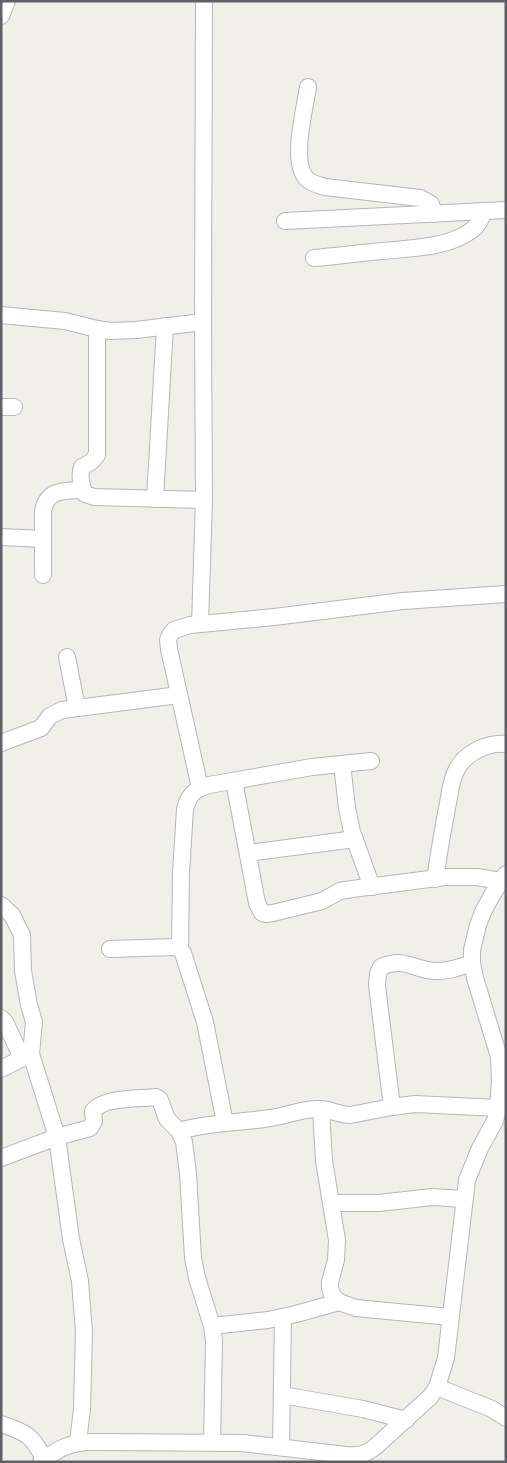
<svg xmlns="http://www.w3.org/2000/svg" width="507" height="1463" font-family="'Open Sans',sans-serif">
	<rect width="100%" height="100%" fill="#f0efe8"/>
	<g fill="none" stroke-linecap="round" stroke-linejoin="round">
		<g stroke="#b5b6bb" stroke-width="18">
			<g id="minor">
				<polyline points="1,16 7,1"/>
				<path d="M308 87C305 109 290 163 307 179 312 184 319 185 325 187L420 198 431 204 434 214"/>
				<polyline points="285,221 506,210"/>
				<path d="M314 258C337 256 360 253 383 251 411 248 449 248 472 230 479 225 481 218 484 211"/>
				<polyline points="1,315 65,321 97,329 111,331 136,330 203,322"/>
				<path d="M97 329V455L91 462 82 467C79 475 81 486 85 494L94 497 204 500"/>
				<polyline points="1,407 14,407"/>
				<polyline points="155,499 165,326"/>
				<polyline points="1,537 43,539"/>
				<path d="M43 575V511C47 489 64 491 82 490"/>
				<polyline points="200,624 204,500 203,322 204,1"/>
				<polyline points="67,657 77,708"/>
				<polyline points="1,743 41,728 50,716 62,710 179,695"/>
				<polyline points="342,764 347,808 352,832 372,887"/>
				<polyline points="234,781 257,903 262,913 266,914 273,913 322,901 340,891 352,889 445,877 477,877 501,881"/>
				<polyline points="200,788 169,649 168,640 170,635 174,630 190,625 274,617 403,601 506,594"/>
				<polyline points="248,853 355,839"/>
				<path d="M435 879C439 853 443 828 448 803 450 792 451 779 457 769 465 753 488 742 506 744"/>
				<polyline points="1,905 12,915 22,935 23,971 29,1005 34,1022 31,1054 57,1137 71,1239 80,1281 84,1332 82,1409 78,1442"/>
				<polyline points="110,949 175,947 180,949 183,953 205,1022 225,1123"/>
				<path d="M180 949 181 873 185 809C189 794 194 790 209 785L312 767 371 761"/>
				<polyline points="1,1018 5,1022 22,1058"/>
				<polyline points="1,1069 31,1054"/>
				<path d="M392 1107 377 986 378 974 381 967C405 957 412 969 434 971 447 972 460 967 472 963"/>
				<polyline points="321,1109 324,1161 337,1240 336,1260 330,1282 330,1289 333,1296 339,1302 356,1308 450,1317"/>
				<path d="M179 1131C209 1122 240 1123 270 1118 287 1116 303 1108 320 1109 330 1109 339 1115 350 1115L392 1107 415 1104 498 1108"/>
				<path d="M1 1158 57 1137 90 1128 94 1121 93 1111C103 1097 139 1099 156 1097L160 1100 167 1119 179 1131 184 1142 188 1173 193 1258 197 1278 212 1326 214 1341 212 1442"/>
				<polyline points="332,1203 379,1203 432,1197 464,1199"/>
				<polyline points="212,1326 268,1320 296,1314 339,1302"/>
				<polyline points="437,1387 492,1409 506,1418"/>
				<polyline points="282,1395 363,1409 406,1420"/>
				<path d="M1 1424C26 1432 33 1436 44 1459"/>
				<polyline points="281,1447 283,1317"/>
				<path d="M41 1462C58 1448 71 1442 93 1442L242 1443 346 1455C358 1456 365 1455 375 1447L430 1397 437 1387 446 1358 467 1180 480 1148 495 1121 498 1108 500 1080 499 1057 475 978 472 963V950L478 925 483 912 492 895 506 874"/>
			</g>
		</g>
		<use href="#minor" stroke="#fff" stroke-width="16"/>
	</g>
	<rect width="507" height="1463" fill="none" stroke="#5f6167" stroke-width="5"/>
</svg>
